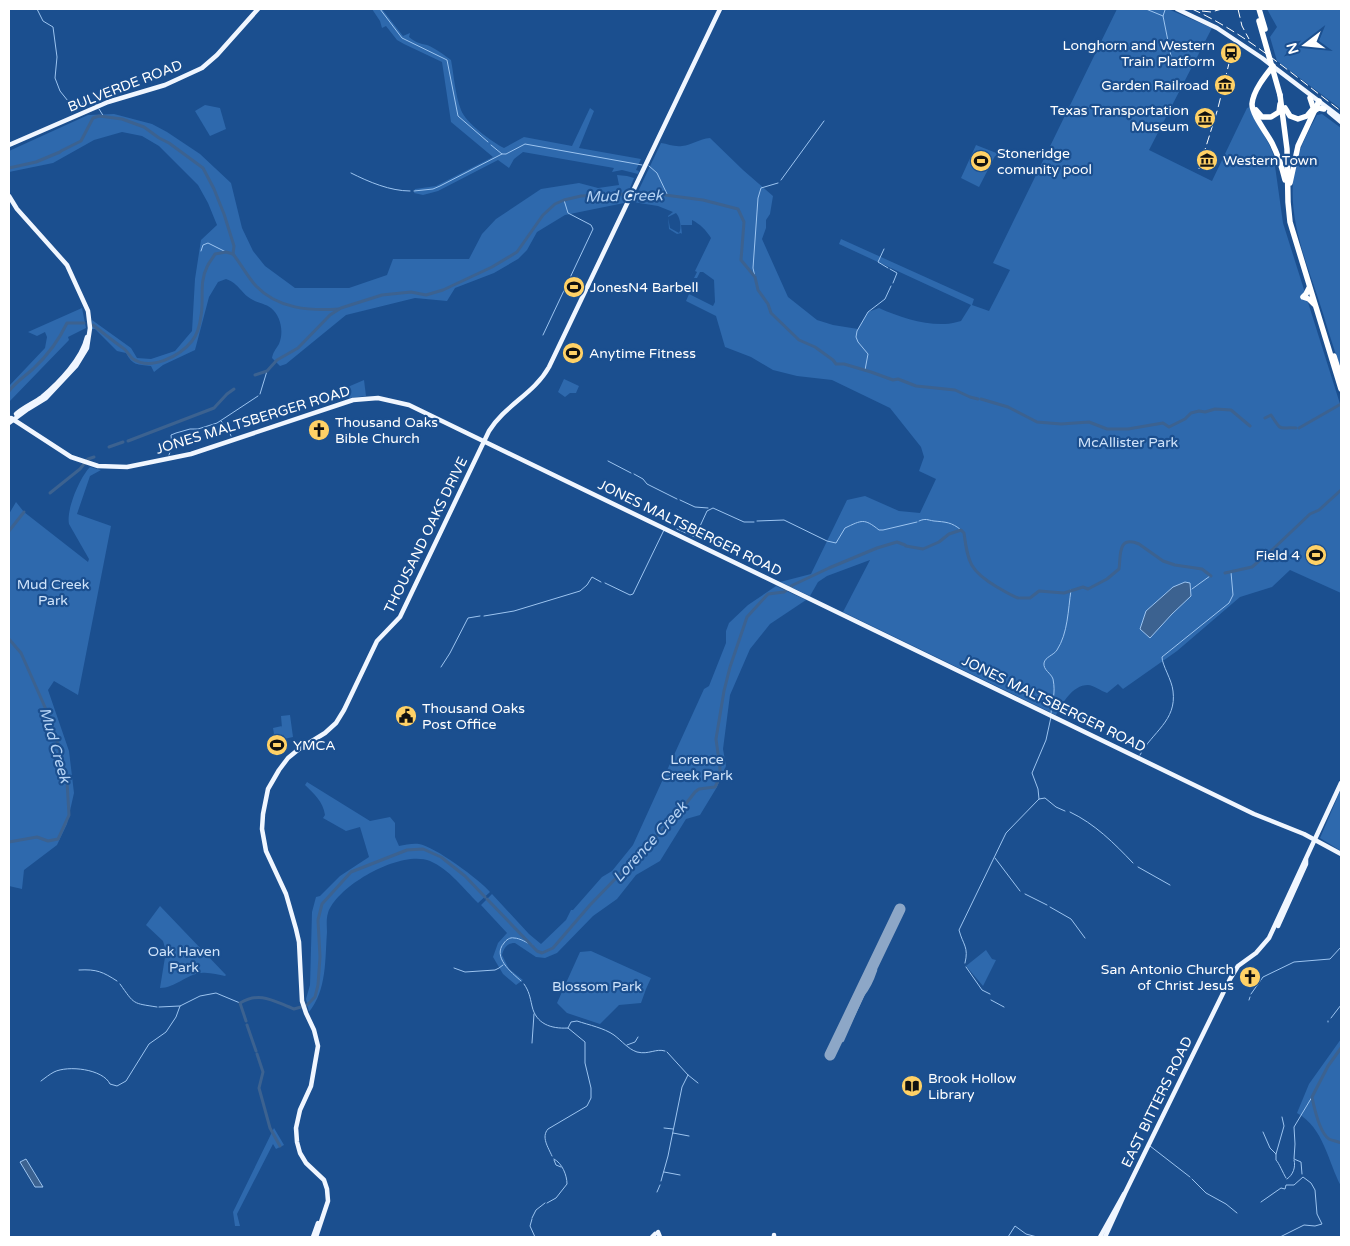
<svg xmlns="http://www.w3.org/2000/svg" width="1350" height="1246" font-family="'Varela Round',sans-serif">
	<rect width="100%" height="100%" fill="#1b4f8f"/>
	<g fill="#2e69ad" fill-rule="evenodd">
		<path d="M372 9H382L403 36 410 33 409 37C415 42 420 44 427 45 435 48 444 55 451 60 454 76 455 94 461 110 465 122 492 142 504 148L524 137 572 146 590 108 594 111 579 148 641 159 636 170 639 171 638 174 622 170 612 172 614 168 523 152 514 159 509 168 498 160 438 191 423 195 414 193 415 189 436 186 493 157 451 122 442 62 404 44 397 40 386 26 382 28 380 21Z"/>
		<path d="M1117 9H1168L1212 28 1149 150 1212 181 1247 108 1250 107C1252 119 1261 128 1266 139 1271 147 1274 156 1277 165L1275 166 1283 223 1341 407V593L1290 570 1272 587 1240 597 1177 651 1123 689 1118 684 1107 693C1101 691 1093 685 1088 685 1072 685 1062 704 1056 715L843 612 870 560 827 576 818 582 810 596 780 582 811 574 847 500 865 496 899 511 920 513 936 479 919 471 924 457 921 447 890 408 832 380 797 376 773 370 751 357 725 347 716 316 686 301 689 294 713 306 715 302 714 280 703 272H700L697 278H694L697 272 695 271 711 238C706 230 700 224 692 220V225H681L682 234 681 233 677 234 669 229 668 216 673 212 658 206 633 202 661 143C668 144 674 147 682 146 692 145 699 139 710 138L743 170 773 196 770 214 766 220V228L762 239 788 297 817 320 833 325 858 329 868 312 879 308C899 317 923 325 945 324 950 324 956 322 961 321L971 305 839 244 841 239 974 299 972 305 989 311 1010 270 993 263ZM676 213C680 217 682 228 679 233L670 228 668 217Z"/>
		<polygon points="1267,9 1341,9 1341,109 1277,61 1270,37 1277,27"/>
		<polygon points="205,105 220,108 226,129 210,136 195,111"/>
		<path d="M114 114 152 124 167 132 200 154 231 183 242 228 253 251 265 266 295 288H349L387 275 393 259H469L482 234 496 219 541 189 579 183 598 188 619 185 617 175 627 176 634 178 624 203 565 215 537 232 527 250 518 259 494 273 455 288 447 301 415 298 346 315 286 364 280 366 272 358C273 352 276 349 279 344 284 332 281 316 271 308 266 304 258 303 253 300 241 294 240 284 226 279L218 282 209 297 195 350 163 365 154 372 151 366C137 364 133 366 126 353L117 351 95 329H92V320L131 348 137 358 151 359 175 351 192 331 195 279 201 240 217 225 208 203 198 185 159 146 142 136 122 132 94 140 53 163 9 172V151L88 115Z"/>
		<path d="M1322 114 1341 128V368C1332 345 1326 322 1318 298 1306 262 1290 222 1293 183 1294 157 1306 136 1317 115Z"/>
		<polygon points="976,145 1004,156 1002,159 995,156 979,187 961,178"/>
		<polygon points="82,308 86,328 68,337 69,340 9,402 9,386 45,348 47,337 45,332 37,336 28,332"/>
		<polygon points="564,379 579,386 576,393 570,393 565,397 558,392"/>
		<polygon points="364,380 366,396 349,398 347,389 350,386"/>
		<path d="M90 467 101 470 90 476 77 514 111 526 78 695 54 681 48 690 69 751 74 793 67 824 57 845 24 870 22 889 9 886V514L16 502 24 512 88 562 89 559 69 524C66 510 80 477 90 467Z"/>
		<path d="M776 586 806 600 770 624 750 649 730 695 723 749 726 766 717 787 700 815 686 819 660 861 636 875 617 899 593 916 557 953 545 958 536 957 515 943C507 943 504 948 502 955L509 969 523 980 516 985 503 974 493 957 498 943 507 933 481 905 492 894 529 934 541 944 566 920 571 910H573L602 877 612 871 633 845 704 689 709 686 726 643V631L729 623 748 605Z"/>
		<polygon points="290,715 293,737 284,739 283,734 283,739 275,740 273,728 282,726 282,728 281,716"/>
		<path d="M307 782 370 821 390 817 395 823V837L399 846C405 845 413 843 419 844 434 846 480 880 490 892L478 903C464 889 449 869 430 861 402 849 337 885 328 913 326 919 327 926 327 932 325 959 327 990 309 1012L306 999 310 985 312 912 316 897 320 896 340 876 369 857 360 827 346 831 323 818 325 815C323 801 314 794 305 785Z"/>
		<polygon points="1341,789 1341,851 1320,838"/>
		<path d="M160 906 226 975 225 976C218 975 210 972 201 973 187 974 175 988 160 988L166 951 163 941 146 925Z"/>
		<polygon points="986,950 992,959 996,960 983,986 966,966"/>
		<polygon points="591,951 651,978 646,989 641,1003 619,1005 600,1024 567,1013 557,1003 580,952"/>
		<path d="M1341 1039V1186C1328 1162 1324 1128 1297 1113L1309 1084Z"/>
		<polygon points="274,1128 284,1145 276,1149 273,1144 237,1214 240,1226 235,1226 233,1212"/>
	</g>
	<g fill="#3c6290" stroke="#9cc4f0">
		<polygon points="1185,582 1190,583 1191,596 1172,614 1150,638 1140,629 1146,611 1173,587"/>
		<polygon points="26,1159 43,1187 35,1187 20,1162"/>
	</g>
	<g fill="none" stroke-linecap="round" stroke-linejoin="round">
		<g stroke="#9cc4f0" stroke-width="1">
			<path d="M37 9 43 21 53 27 57 57 55 78 60 91 68 101V107L72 108C79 104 90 99 97 105"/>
			<polyline points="380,9 402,38 447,60 458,116 488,142"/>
			<polyline points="1135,9 1137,9"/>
			<polyline points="1146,9 1163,16"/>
			<polyline points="1165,10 1163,16 1171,56"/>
			<polyline points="99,109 104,117"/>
			<polyline points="491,145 502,154 506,154 525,144 642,165"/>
			<polyline points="649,166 657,173 668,196"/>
			<path d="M351 173C369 182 390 191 410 191"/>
			<polyline points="781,180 824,121"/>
			<polyline points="414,191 433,189 440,186 502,154"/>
			<polyline points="884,249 878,262 888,268"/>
			<polyline points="201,251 203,245 208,243 226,252"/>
			<polyline points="890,269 897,273 893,283"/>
			<polyline points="755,277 753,268 758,198 761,188 778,183"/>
			<polyline points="543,335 593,229 591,225 568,213 564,200"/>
			<polyline points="865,370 868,354 858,342 856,337 857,331 868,312 885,299 891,286"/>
			<polyline points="260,394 267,371"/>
			<polyline points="221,421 229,431 231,436"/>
			<polyline points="169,455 172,446 171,435 176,433 190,429 198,429 217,423 258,396"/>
			<polyline points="608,461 631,473"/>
			<polyline points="634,474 643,479 647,484 677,499"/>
			<polyline points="680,500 695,507 708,508"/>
			<path d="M757 521 784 520 827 541 836 543 845 528C862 520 864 518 879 530H883L917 522"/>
			<path d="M919 521C926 518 927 520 934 521 945 522 952 522 961 530"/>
			<polyline points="677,529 695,537 707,511 713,508 744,522 754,522"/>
			<polyline points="605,583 630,595 633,594 664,530"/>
			<polyline points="1192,589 1210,576"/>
			<polyline points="484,616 514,611 580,591 587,585 592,577 601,582"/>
			<polyline points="441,667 450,653 468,618 480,616"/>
			<path d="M1051 713C1052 700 1056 694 1053 679 1051 673 1043 670 1044 663 1045 657 1054 655 1057 650 1068 633 1068 610 1071 590"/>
			<path d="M1140 755C1152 732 1177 721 1173 691 1172 680 1162 665 1162 657L1229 603 1233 595 1231 572"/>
			<polyline points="1039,799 1038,789 1032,773 1046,740 1051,717"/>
			<path d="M1070 812C1095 824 1114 843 1133 863"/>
			<polyline points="995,858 1020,891"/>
			<polyline points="1138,867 1170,885"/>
			<polyline points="1025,894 1047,905"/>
			<polyline points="1050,907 1071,919 1085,938"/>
			<path d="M965 963C969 947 963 945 959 930L1006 833 1039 799 1045 798 1056 807 1065 811"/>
			<polyline points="966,967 982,990 990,994"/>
			<polyline points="454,968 465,972 495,970 499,968 503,965"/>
			<path d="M79 970C97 969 103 972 117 981"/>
			<path d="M521 981C511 972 492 957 504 943 506 940 510 937 514 938 520 938 527 943 532 945"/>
			<path d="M120 984C135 1005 132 1003 157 1007"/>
			<path d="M524 984C529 991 530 997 532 1006 536 1024 551 1029 568 1028L585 1042V1063L591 1088V1098L587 1106 548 1129C541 1137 548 1147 552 1156"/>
			<polyline points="1251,994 1263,977 1294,962 1330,959 1341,947"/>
			<polyline points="991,1000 1004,1007"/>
			<polyline points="1249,1000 1250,997"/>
			<polyline points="159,1007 180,1006"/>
			<polyline points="1331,1018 1341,1005"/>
			<polyline points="1328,1022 1328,1021"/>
			<path d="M568 1028 571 1022 577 1021C589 1025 604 1028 614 1035 622 1041 628 1049 637 1052 649 1055 656 1048 665 1051"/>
			<polyline points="532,1043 534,1014"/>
			<polyline points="627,1045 635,1042 638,1037"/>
			<polyline points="667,1052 688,1075 698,1083"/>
			<path d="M41 1081C45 1078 50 1074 54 1072 68 1065 103 1069 110 1084L117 1086 126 1081 149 1044 166 1032 176 1017 180 1006 200 996 216 993 240 1003"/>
			<polyline points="664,1128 673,1129"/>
			<path d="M1263 1132 1270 1148 1276 1154V1160C1279 1163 1283 1173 1286 1178"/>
			<polyline points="673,1133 689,1136"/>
			<polyline points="1150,1146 1190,1177"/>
			<polyline points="1276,1154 1284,1126 1282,1117"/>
			<polyline points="554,1160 556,1165 561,1167"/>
			<polyline points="664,1172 680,1175"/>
			<polyline points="1302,1174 1301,1162 1294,1159 1295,1144 1294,1127 1312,1097"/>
			<polyline points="1192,1179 1206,1193 1226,1204 1237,1213"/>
			<path d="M1287 1179C1293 1175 1296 1167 1294 1160"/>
			<polyline points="661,1181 668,1156 682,1087 688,1075"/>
			<polyline points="657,1192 660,1185"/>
			<polyline points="1261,1202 1281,1188 1285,1189 1286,1185 1294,1185 1303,1177 1311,1183 1315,1190 1317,1214 1322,1224 1315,1226 1304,1225 1280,1237"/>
			<path d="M547 1203 556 1198 567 1184C567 1175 562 1163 554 1159"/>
			<polyline points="532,1218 536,1210 545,1203"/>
			<polyline points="532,1219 530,1226 535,1237"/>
			<polyline points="1008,1237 1015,1226 1026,1234 1037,1237"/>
			<polyline points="1085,1237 1096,1237"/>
			<polyline points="1110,1237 1134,1237"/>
			<polyline points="1144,1237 1167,1237"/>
		</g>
		<g stroke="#3c6290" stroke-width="3">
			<polyline points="61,151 81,141 93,118 99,116 122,119 144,127 159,138 169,143 203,168 214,189 224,214 234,246 233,254"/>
			<polyline points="9,168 36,162 60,152"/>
			<path d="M93 325C103 333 113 341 123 348 128 351 129 356 133 359 151 371 180 356 192 341 197 335 200 324 201 316 204 300 199 282 207 267 209 262 213 258 215 254L226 252 233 254C241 264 247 276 256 286 278 309 310 311 339 309"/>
			<polyline points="255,375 267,371 277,360 298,348 330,315 341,308 382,295 411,292 426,295 443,290 492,267 517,252 543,215 555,204 564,200 581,196 650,193 703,200 738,209 744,222 741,260 755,277 758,290 768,304 771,313 799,340 815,347 833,360 836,364 844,364 871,372 893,380 898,379 916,386 955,390 970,397 978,399"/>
			<path d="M9 391C16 382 25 376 33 369 47 356 59 340 67 323H84"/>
			<polyline points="981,399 1008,407 1037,422 1061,424 1089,422 1107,429 1128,429 1163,423 1169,427 1185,419 1191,413 1199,411 1205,412 1215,409 1231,410 1250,426"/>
			<path d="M1265 418 1271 415C1282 432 1278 427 1296 428"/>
			<polyline points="1299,428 1341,404"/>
			<polyline points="128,441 214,408 227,394 234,389"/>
			<polyline points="109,447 123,442"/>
			<polyline points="50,493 80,469 88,459 94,457"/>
			<polyline points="9,531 24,512"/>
			<path d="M906 546 923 549 939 542 949 534 961 530 964 533C968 563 970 571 997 587 1004 591 1010 595 1018 598"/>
			<polyline points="1225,573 1252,567 1272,550 1310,514 1319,510 1341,490"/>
			<path d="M1020 598H1030L1039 591 1064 593 1083 587 1088 589 1107 579 1119 569C1121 556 1117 535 1139 544L1163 561 1175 565 1202 569 1211 576"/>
			<polyline points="9,639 21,653 48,714 58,744 67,781 69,815 58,839 48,841 37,837 9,842"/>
			<polyline points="487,899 537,951 542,953 553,948 590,905 678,814 695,792 699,789 715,787 719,779 720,769 716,739 724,691 730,667 747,617 768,594 784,592 793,585 829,568 877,548 897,542 905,545"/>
			<polyline points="307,1005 315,997 318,985 320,957 318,920 322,904 351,872 407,850 423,849 441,857 465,876 485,897"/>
			<path d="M246 1021 240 1003C261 991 273 1001 294 1009L301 1007"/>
			<polyline points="247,1025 256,1051"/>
			<path d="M1341 1048 1328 1066 1312 1097C1314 1107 1320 1133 1329 1139 1333 1141 1337 1141 1341 1143"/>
			<polyline points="257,1054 263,1072 259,1088 270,1128 280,1146"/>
		</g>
		<path stroke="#8da7c7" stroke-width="4.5" d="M842 1040 862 995C868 988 872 979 875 970L872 968"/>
		<polyline stroke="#8da7c7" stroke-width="11" points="830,1055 900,909"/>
		<g stroke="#f0f6ff" stroke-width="4.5">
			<polyline points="1177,9 1217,28 1262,58 1341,118"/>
			<polyline points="1329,112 1341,122"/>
			<polyline points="9,145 108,102 165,85 202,68 217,55 258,9"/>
			<polyline points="9,196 17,209 67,265 88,311 90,328 87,348 76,366 46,398 28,409 9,423"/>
			<path d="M16 414C24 407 34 403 42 397 59 383 82 359 87 337"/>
			<polyline points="11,418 71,457 98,466 127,467 191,454 353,400 378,398 409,405 1254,814 1304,834 1341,854"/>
			<polyline points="1278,926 1306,864 1306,859"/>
			<polyline points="658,1232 660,1237"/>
			<polyline points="313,1237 318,1223"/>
			<path d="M316 1237 328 1201 327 1189 324 1180 306 1163 300 1153 297 1142 296 1128 300 1110 311 1086 318 1046 314 1030 306 1013 302 1001 299 942 296 929 286 894 266 851 262 829 263 814 268 789 279 770 288 758 299 749 325 733 336 723 344 710 377 641 400 617 489 431C505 405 534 394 549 367L720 9"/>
			<polyline points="652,1237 655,1234"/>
			<polyline points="774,1237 774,1235"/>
			<polyline points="1100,1237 1124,1194"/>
			<polyline points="1105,1237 1125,1193 1230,979 1238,966 1256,953 1269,938 1341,783"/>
		</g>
		<g stroke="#fff" stroke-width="5.5">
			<polyline points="1259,9 1265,29"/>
			<path d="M1273 66C1265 76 1253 91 1252 104 1252 115 1267 133 1272 143 1278 155 1282 167 1285 180"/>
			<polyline points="1280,95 1287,149 1288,202 1290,222 1341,389"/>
			<polyline points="1310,98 1313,107"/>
			<polyline points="1285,108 1290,116 1298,119 1307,116 1312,110"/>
			<polyline points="1256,110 1262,117 1271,117 1279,112 1280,104"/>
			<polyline points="1314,111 1319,108 1324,109"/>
			<polyline points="1290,183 1298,146 1319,101"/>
			<polyline points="1309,288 1306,294 1303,297 1309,299 1314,304"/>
			<polyline points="1334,356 1341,378"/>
		</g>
		<g stroke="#fff" stroke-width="1" stroke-dasharray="9 4" stroke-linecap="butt">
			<path d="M1192 9C1247 34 1293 75 1341 111"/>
			<polyline points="1238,9 1242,26 1249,39"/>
			<polyline points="1202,11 1211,12 1222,9"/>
			<polyline points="1199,169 1218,108 1234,43"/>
		</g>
		<polyline stroke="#fff" stroke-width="5.5" points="1259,21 1280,95"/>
	</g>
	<defs>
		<g id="station-disc" transform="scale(1.125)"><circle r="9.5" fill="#ffd166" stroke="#1b4f8f"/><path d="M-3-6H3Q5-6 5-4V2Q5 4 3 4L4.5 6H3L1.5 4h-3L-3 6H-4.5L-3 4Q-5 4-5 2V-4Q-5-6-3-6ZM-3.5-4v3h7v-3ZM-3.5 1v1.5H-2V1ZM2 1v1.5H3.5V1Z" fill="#111"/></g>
		<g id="museum-disc" transform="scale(1.125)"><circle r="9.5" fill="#ffd166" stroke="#1b4f8f"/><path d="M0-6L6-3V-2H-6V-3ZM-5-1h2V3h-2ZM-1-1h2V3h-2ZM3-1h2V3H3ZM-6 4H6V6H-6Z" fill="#111"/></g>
		<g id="stadium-disc" transform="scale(1.125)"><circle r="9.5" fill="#ffd166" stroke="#1b4f8f"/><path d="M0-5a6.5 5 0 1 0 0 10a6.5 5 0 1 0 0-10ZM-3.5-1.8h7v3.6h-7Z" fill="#111"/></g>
		<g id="church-disc" transform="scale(1.125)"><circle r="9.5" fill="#ffd166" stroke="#1b4f8f"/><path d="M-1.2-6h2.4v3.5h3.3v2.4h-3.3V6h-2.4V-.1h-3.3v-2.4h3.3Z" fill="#111"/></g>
		<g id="civic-disc" transform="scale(1.125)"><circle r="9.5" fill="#ffd166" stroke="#1b4f8f"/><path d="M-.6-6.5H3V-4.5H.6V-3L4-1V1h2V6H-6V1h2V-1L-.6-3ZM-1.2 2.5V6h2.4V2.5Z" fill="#111"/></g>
		<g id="library-disc" transform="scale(1.125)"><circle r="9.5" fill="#ffd166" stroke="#1b4f8f"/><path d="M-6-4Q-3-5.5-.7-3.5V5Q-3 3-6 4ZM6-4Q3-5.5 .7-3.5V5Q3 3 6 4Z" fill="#111"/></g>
	</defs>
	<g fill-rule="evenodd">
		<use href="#station-disc" x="1231" y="53"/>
		<use href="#museum-disc" x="1225" y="85"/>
		<use href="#museum-disc" x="1205" y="118"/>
		<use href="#museum-disc" x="1207" y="160"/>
		<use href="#stadium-disc" x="981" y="161"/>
		<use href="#stadium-disc" x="574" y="287"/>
		<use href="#stadium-disc" x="573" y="353"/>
		<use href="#church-disc" x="319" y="430"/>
		<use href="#stadium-disc" x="1316" y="555"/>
		<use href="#civic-disc" x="406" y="716"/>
		<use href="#stadium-disc" x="277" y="745"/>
		<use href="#church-disc" x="1250" y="977"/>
		<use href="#library-disc" x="912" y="1086"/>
	</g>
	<g text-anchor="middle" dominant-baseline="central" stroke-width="4.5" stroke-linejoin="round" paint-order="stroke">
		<g font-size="14" fill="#fff" stroke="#1b4f8f" text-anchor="start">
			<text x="1215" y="45" text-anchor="end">Longhorn and Western<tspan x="1215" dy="16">Train Platform</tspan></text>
			<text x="1209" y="85" text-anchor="end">Garden Railroad</text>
			<text x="1189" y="110" text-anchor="end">Texas Transportation<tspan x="1189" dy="16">Museum</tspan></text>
			<text x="997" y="153">Stoneridge<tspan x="997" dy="16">comunity pool</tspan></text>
			<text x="1223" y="160">Western Town</text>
			<text x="590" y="287">JonesN4 Barbell</text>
			<text x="589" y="353">Anytime Fitness</text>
			<text x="335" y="422">Thousand Oaks<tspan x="335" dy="16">Bible Church</tspan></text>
			<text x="1300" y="555" text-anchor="end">Field 4</text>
			<text x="422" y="708">Thousand Oaks<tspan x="422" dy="16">Post Office</tspan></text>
			<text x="293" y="745">YMCA</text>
			<text x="1234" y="969" text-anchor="end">San Antonio Church<tspan x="1234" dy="16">of Christ Jesus</tspan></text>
			<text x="928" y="1078">Brook Hollow<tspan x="928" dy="16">Library</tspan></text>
		</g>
		<g font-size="14" fill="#fff" stroke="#1b4f8f">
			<text transform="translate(125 86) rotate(-21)">BULVERDE ROAD</text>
			<text transform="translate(253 420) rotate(-17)">JONES MALTSBERGER ROAD</text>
			<text transform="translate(690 528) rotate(26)">JONES MALTSBERGER ROAD</text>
			<text transform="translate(426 535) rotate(-64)">THOUSAND OAKS DRIVE</text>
			<text transform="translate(1054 704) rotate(26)">JONES MALTSBERGER ROAD</text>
			<text transform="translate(1157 1102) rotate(-64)">EAST BITTERS ROAD</text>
		</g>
		<g font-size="14" fill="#cfe3fa" stroke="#1b4f8f">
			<text x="1128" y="442">McAllister Park</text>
			<text x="53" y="584">Mud Creek<tspan x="53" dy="16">Park</tspan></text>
			<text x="697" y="759">Lorence<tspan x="697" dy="16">Creek Park</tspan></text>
			<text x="184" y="951">Oak Haven<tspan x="184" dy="16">Park</tspan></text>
			<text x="597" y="986">Blossom Park</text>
		</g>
		<g font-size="15" font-style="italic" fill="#b5d3f5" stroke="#1b4f8f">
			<text transform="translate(624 196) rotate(-1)">Mud Creek</text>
			<text transform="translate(55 745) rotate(74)">Mud Creek</text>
			<text transform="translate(650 842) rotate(-48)">Lorence Creek</text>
		</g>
	</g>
	<rect width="1350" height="1246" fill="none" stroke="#ffffff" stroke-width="20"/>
	<g transform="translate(1305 45) rotate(254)" stroke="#1b4f8f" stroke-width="4" paint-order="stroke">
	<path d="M0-4L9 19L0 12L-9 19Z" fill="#ffffff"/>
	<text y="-8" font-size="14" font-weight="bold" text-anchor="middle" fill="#ffffff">N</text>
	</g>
</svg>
